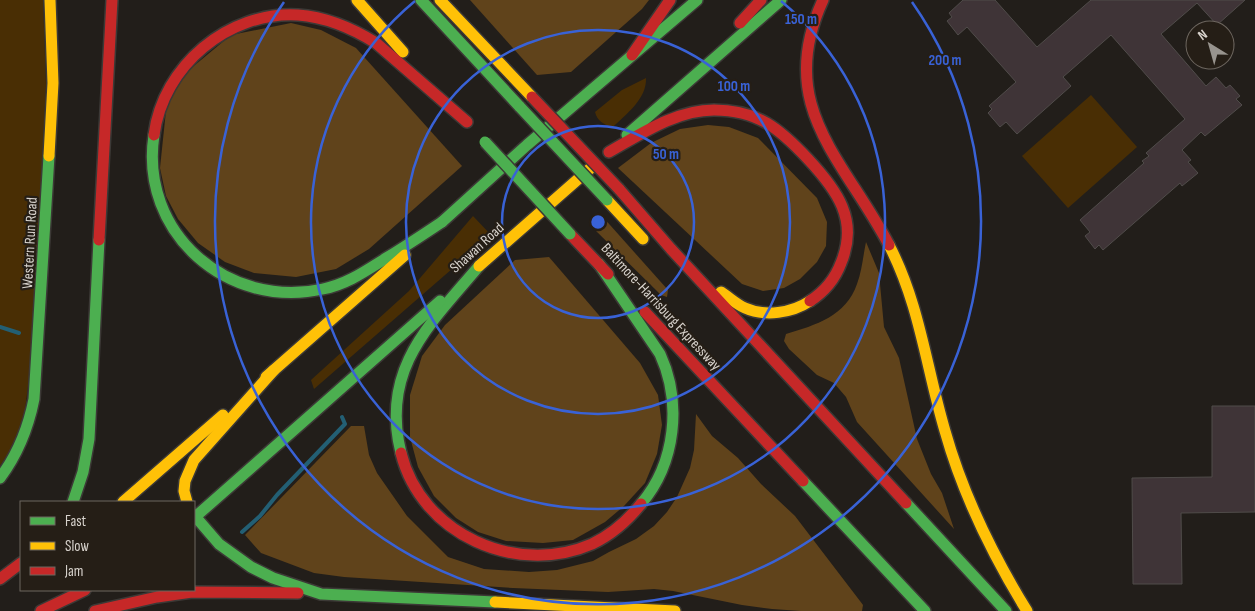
<svg xmlns="http://www.w3.org/2000/svg" width="1255" height="611" font-family="'Sofia Sans Condensed',sans-serif">
	<rect width="100%" height="100%" fill="#221e1a"/>
	<g fill="#492e04">
		<polygon points="0,0 43,0 46,85 33,346 24,418 17,440 0,466"/>
		<path d="M646 78C647 99 626 114 612 128 604 124 597 121 595 112L622 90Z"/>
		<polygon points="1091,95 1137,147 1068,208 1022,156"/>
		<polygon points="473,216 491,235 314,389 311,380 409,291"/>
	</g>
	<g fill="#60431b">
		<polygon points="470,0 649,0 642,9 571,72 537,75"/>
		<polygon points="291,23 321,30 356,48 462,166 369,249 336,269 296,277 254,273 225,262 198,243 178,219 166,196 160,168 167,101 189,70 231,35"/>
		<polygon points="708,125 729,127 758,138 817,198 827,222 826,246 817,262 800,279 784,288 763,291 742,284 618,168 651,143 680,129"/>
		<polygon points="602,216 668,290 667,297 661,295 591,226"/>
		<path d="M866 242 879 273 884 327 899 358 917 439 931 474 942 493 954 529 857 422 846 397 834 383 817 375 789 349 784 341 786 334C816 325 846 316 857 284 862 271 863 256 866 242Z"/>
		<polygon points="549,257 640,363 658,395 662,425 657,454 645,483 624,506 605,522 573,540 543,543 506,541 478,532 456,518 434,496 418,467 410,437 410,395 422,356 445,325 515,260"/>
		<polygon points="696,414 712,436 738,458 761,484 795,516 860,601 863,605 862,611 801,611 772,609 742,605 673,591 654,589 608,592 513,588 344,577 314,573 261,553 245,535 351,426 364,426 369,455 377,473 407,516 448,557 484,569 529,572 557,570 593,561 609,552 636,539 654,526 667,512 677,497 690,468 694,450"/>
	</g>
	<g fill="none" stroke-linecap="round" stroke-linejoin="round">
		<g stroke="#235f74" stroke-width="4">
			<polyline points="0,327 19,333"/>
			<polyline points="242,532 260,516 277,495 345,424 342,417"/>
		</g>
	</g>
	<g fill="#3f3437" stroke="#504c4a">
		<polygon points="963,0 995,0 1037,47 1091,0 1245,0 1217,25 1197,3 1161,34 1206,86 1216,77 1226,88 1230,85 1240,96 1236,99 1242,105 1205,136 1201,132 1182,150 1191,160 1188,162 1198,173 1182,186 1180,183 1103,250 1099,245 1095,249 1085,236 1090,232 1080,220 1144,163 1142,161 1149,156 1146,153 1185,119 1111,35 1063,77 1071,86 1017,134 1006,122 1000,127 988,113 992,109 989,106 1016,82 967,27 958,35 947,21 952,17 949,13"/>
		<polygon points="1212,406 1255,406 1255,512 1181,513 1182,584 1133,584 1132,478 1212,477"/>
	</g>
	<g fill="none" stroke-linecap="round" stroke-linejoin="round">
		<g stroke="#3c3936" stroke-width="14">
			<g id="fast">
				<polyline points="421,0 520,107"/>
				<path d="M154 135C139 233 228 310 323 289 348 284 367 270 388 257 406 246 424 234 442 222"/>
				<polyline points="627,135 781,0"/>
				<polyline points="442,222 527,145 697,0"/>
				<path d="M599 264 660 354C682 402 676 463 641 504"/>
				<path d="M401 453C380 369 430 324 479 266"/>
				<path d="M0 478C18 454 28 429 34 399L49 156"/>
				<polyline points="803,481 925,611"/>
				<polyline points="73,502 83,472 89,439 99,240"/>
				<polyline points="906,503 1006,611"/>
				<polyline points="194,515 219,544 251,567 273,578 321,594 495,602"/>
				<polyline points="194,518 440,301"/>
			</g>
		</g>
		<g stroke="#3c3936" stroke-width="14">
			<g id="slow">
				<polyline points="357,0 403,52"/>
				<polyline points="440,0 532,97"/>
				<polyline points="49,156 53,83 50,0"/>
				<polyline points="607,200 643,239"/>
				<path d="M889 245C920 305 926 367 945 431 963 495 992 554 1027 611"/>
				<polyline points="479,266 593,166"/>
				<path d="M721 292C729 297 736 304 745 308 765 317 792 313 810 301"/>
				<polyline points="266,377 405,255"/>
				<polyline points="123,502 223,415"/>
				<polyline points="187,502 184,491 185,481 194,460 274,370"/>
				<polyline points="495,602 675,611"/>
			</g>
		</g>
		<g stroke="#3c3936" stroke-width="14">
			<g id="jam">
				<path d="M823 0C774 106 844 159 889 245"/>
				<polyline points="740,23 761,0"/>
				<polyline points="632,55 670,0"/>
				<path d="M154 135C163 66 228 11 298 15 326 17 352 28 376 43L467 122"/>
				<path d="M609 152C641 134 676 110 714 110 758 110 780 129 808 159 837 190 859 220 841 263 835 279 824 292 810 301"/>
				<polyline points="619,189 671,249 906,503"/>
				<polyline points="570,234 608,274"/>
				<polyline points="99,240 112,0"/>
				<polyline points="645,312 803,481"/>
				<path d="M401 453C421 534 516 577 592 544 611 535 628 520 641 504"/>
				<polyline points="0,579 21,563"/>
				<polyline points="41,611 85,590"/>
				<polyline points="95,611 157,597 192,592 298,593"/>
			</g>
		</g>
		<use href="#fast" stroke="#4caf50" stroke-width="11"/>
		<use href="#slow" stroke="#ffc107" stroke-width="11"/>
		<use href="#jam" stroke="#c62828" stroke-width="11"/>
		<g stroke="#3c3936" stroke-width="14" stroke-linecap="butt">
			<g id="fast-bridge">
				<polyline points="520,107 607,200"/>
				<polyline points="485,142 570,234"/>
			</g>
		</g>
		<g stroke="#3c3936" stroke-width="14" stroke-linecap="butt">
			<polyline id="jam-bridge" points="532,97 619,189"/>
		</g>
		<use href="#fast-bridge" stroke="#4caf50" stroke-width="11"/>
		<use href="#jam-bridge" stroke="#c62828" stroke-width="11"/>
	</g>
	<g fill="none" stroke="#3962d6" stroke-width="2.5">
		<circle cx="598" cy="222" r="96"/>
		<circle cx="598" cy="222" r="192"/>
		<path d="M781 1A287 287 0 1 1 415 1"/>
		<path d="M912 2A383 383 0 1 1 284 2"/>
	</g>
	<g text-anchor="middle" dominant-baseline="central" stroke-width="4.5" stroke-linejoin="round" paint-order="stroke">
		<g font-size="15" fill="#d8d3cd" stroke="#251e16">
			<text transform="translate(30 243) rotate(-87)">Western Run Road</text>
			<text transform="translate(477 248) rotate(-42)">Shawan Road</text>
			<text transform="translate(661 307) rotate(47)">Baltimore-Harrisburg Expressway</text>
		</g>
	</g>
	<circle cx="598" cy="222" r="8" fill="#3962d6" stroke="#251e16" stroke-width="2.5"/>
	<g font-size="15" text-anchor="middle" font-weight="bold" fill="#3962d6" stroke="#251e16" stroke-width="4.5" stroke-linejoin="round" paint-order="stroke">
		<text x="801" y="24">150 m</text>
		<text x="945" y="65">200 m</text>
		<text x="734" y="91">100 m</text>
		<text x="666" y="159">50 m</text>
	</g>
	<rect x="20" y="501" width="175" height="90" fill="#251e16" stroke="#6d665f"/>
	<rect x="30" y="517" width="25" height="8" fill="#4caf50" stroke="#6d665f"/>
	<text x="65" y="526" font-size="15" fill="#d8d3cd">Fast</text>
	<rect x="30" y="542" width="25" height="8" fill="#ffc107" stroke="#6d665f"/>
	<text x="65" y="551" font-size="15" fill="#d8d3cd">Slow</text>
	<rect x="30" y="567" width="25" height="8" fill="#c62828" stroke="#6d665f"/>
	<text x="65" y="576" font-size="15" fill="#d8d3cd">Jam</text>
	<g transform="translate(1210 45) rotate(323)"><circle r="24" fill="#251e16" stroke="#6d665f"/>
	<path d="M0-4L9 19L0 12L-9 19Z" fill="#98948e"/>
	<text y="-8" font-size="14" font-weight="bold" text-anchor="middle" fill="#d8d3cd">N</text>
	</g>
</svg>
